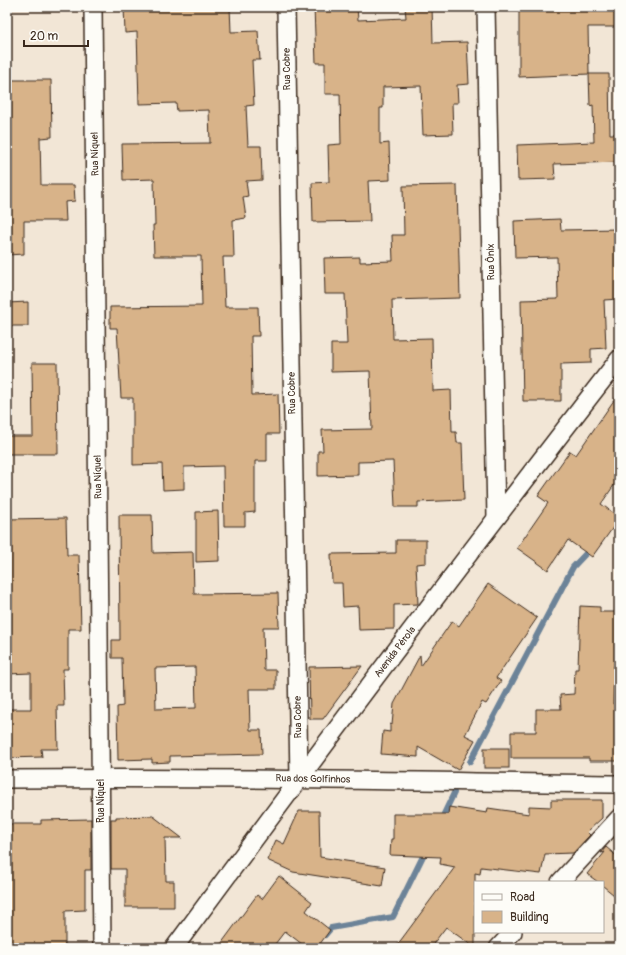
<svg xmlns="http://www.w3.org/2000/svg" width="626" height="955" font-family="Pangolin,sans-serif">
	<rect width="100%" height="100%" fill="#f2e6d6"/>
	<filter id="ink" filterUnits="userSpaceOnUse"><feTurbulence type="fractalNoise" baseFrequency=".025" numOctaves="2"/><feDisplacementMap in="SourceGraphic" scale="8" xChannelSelector="R" yChannelSelector="G"/><feConvolveMatrix kernelMatrix="1 2 1 2 8 2 1 2 1" color-interpolation-filters="sRGB"/></filter>
	<g filter="url(#ink)">
		<g fill="none" stroke-linecap="round" stroke-linejoin="round">
			<g stroke="#6c8398" stroke-width="6">
				<polyline points="470,762 573,567 592,547"/>
				<polyline points="441,820 454,793"/>
				<polyline points="325,935 331,928 393,917 426,850"/>
			</g>
		</g>
		<g fill="#d8b389" stroke="#3b2a1e" fill-rule="evenodd">
			<polygon points="124,7 230,7 231,32 258,31 260,60 252,60 254,105 246,106 248,146 261,146 262,180 246,181 248,196 243,197 246,218 233,220 234,257 223,257 225,307 258,307 259,336 251,336 252,395 278,394 279,434 267,434 267,461 255,461 255,512 245,513 245,526 224,526 223,466 184,467 184,489 163,490 162,464 133,465 133,398 121,398 117,328 110,328 110,307 202,306 201,256 154,256 153,225 155,225 154,179 123,180 122,144 210,143 209,110 177,111 176,103 139,104 137,32 125,33"/>
			<polygon points="314,7 357,7 358,20 406,18 405,7 432,7 433,43 467,42 469,84 457,85 458,103 452,103 453,134 423,135 421,86 383,87 383,108 380,108 380,144 389,143 390,180 368,181 370,221 313,222 312,183 329,182 328,145 341,144 340,94 325,94 325,63 316,63"/>
			<polygon points="519,7 619,7 619,27 588,27 589,74 519,77"/>
			<polygon points="589,74 609,74 610,134 619,134 619,162 554,164 555,179 518,180 517,145 594,142 593,105 590,106"/>
			<polygon points="8,80 51,80 52,137 40,138 41,185 74,185 75,201 65,202 66,221 24,221 24,254 7,255"/>
			<polygon points="457,185 460,298 392,300 393,339 432,338 433,391 451,390 452,432 456,432 457,443 462,443 464,500 418,502 418,507 395,507 393,461 358,462 358,475 318,476 318,451 323,451 322,430 372,429 370,371 331,372 331,344 347,344 345,294 325,294 324,258 360,257 360,262 393,261 392,235 404,235 403,186"/>
			<polygon points="560,219 561,230 619,229 619,299 604,300 606,348 591,349 591,363 561,364 561,401 523,401 521,300 558,299 557,257 515,258 514,221"/>
			<polygon points="28,302 28,326 7,326 7,303"/>
			<polygon points="32,363 57,363 58,454 7,454 7,436 33,436"/>
			<polygon points="619,393 619,478 601,504 619,517 619,519 592,557 568,540 548,570 517,548 548,503 538,496 570,451 576,455"/>
			<polygon points="218,511 219,561 196,562 196,512"/>
			<path d="M119 515H152L153 553 193 552 194 594 278 593 279 627H263L264 670H276V689H249L250 730H261L262 754 170 756V762L152 763V759L118 760 117 707 123 706 122 658H112V640H120ZM195 667 196 708 156 709 155 668Z"/>
			<polygon points="66,518 67,555 79,555 81,629 68,629 68,669 63,669 64,706 57,706 58,749 41,749 42,757 7,758 7,709 31,709 31,673 7,674 7,519"/>
			<polygon points="396,540 426,540 426,563 416,564 418,604 394,605 394,629 359,630 358,606 343,607 342,583 332,583 331,554 396,553"/>
			<polygon points="488,584 537,618 496,678 501,681 486,704 482,702 465,735 475,740 458,770 418,747 418,757 381,754 383,731 390,732 390,724 392,725 394,704 420,655 421,666 452,621 459,626"/>
			<polygon points="580,606 600,607 600,612 619,612 619,666 614,666 613,704 619,704 619,761 589,761 589,758 511,758 511,732 536,732 536,709 561,709 560,695 574,694 575,669 578,669"/>
			<polygon points="362,666 323,719 310,719 309,667"/>
			<rect x="484" y="748" width="25" height="20"/>
			<polygon points="551,800 602,800 602,818 587,832 590,835 573,853 545,854 541,874 481,867 480,874 475,873 475,948 446,927 430,948 395,948 455,867 440,864 441,857 390,855 391,839 393,839 393,814 448,814 449,807 487,813 488,808 529,814 529,806 551,807"/>
			<polygon points="299,811 319,811 320,857 385,867 382,886 293,872 267,860 276,840 284,844"/>
			<polygon points="153,816 182,838 165,838 166,881 174,881 174,907 125,907 125,869 111,869 111,819 116,819 116,817"/>
			<polygon points="91,819 91,870 85,870 85,910 65,911 65,948 7,948 7,824 41,824 41,820"/>
			<polygon points="606,847 619,858 619,899 603,886 603,882 598,882 587,874 605,852 601,853"/>
			<polygon points="279,876 312,902 306,911 330,930 317,948 307,948 285,931 272,948 218,948 257,895 262,899"/>
		</g>
		<g fill="none" stroke-linecap="round" stroke-linejoin="round">
			<g stroke="#3b2a1e" stroke-width="20">
				<g id="minor">
					<polyline points="93,7 102,948"/>
					<polyline points="286,7 299,779"/>
					<polyline points="486,7 496,518"/>
					<path d="M7 779C211 777 415 781 619 784"/>
					<polyline points="560,882 619,818"/>
					<path d="M174 948C320 750 468 553 619 359"/>
					<polyline points="498,948 513,932"/>
				</g>
			</g>
			<use href="#minor" stroke="#fdfcf7" stroke-width="17"/>
		</g>
	</g>
	<g text-anchor="middle" dominant-baseline="central" stroke-width="4" stroke-linejoin="round" paint-order="stroke">
		<g font-size="10" fill="#3b2a1e" stroke="#fdfcf7">
			<text transform="translate(287 69) rotate(-91)">Rua Cobre</text>
			<text transform="translate(95 154) rotate(-91)">Rua Níquel</text>
			<text transform="translate(491 262) rotate(-91)">Rua Ônix</text>
			<text transform="translate(292 393) rotate(-91)">Rua Cobre</text>
			<text transform="translate(98 477) rotate(-91)">Rua Níquel</text>
			<text transform="translate(395 652) rotate(-53)">Avenida Pérola</text>
			<text transform="translate(298 717) rotate(-91)">Rua Cobre</text>
			<text transform="translate(313 779) rotate(1)">Rua dos Golfinhos</text>
			<text transform="translate(101 801) rotate(-90)">Rua Níquel</text>
		</g>
	</g>
	<rect width="626" height="955" fill="none" stroke="#fdfcf7" stroke-width="24"/>
	<rect x="12" y="12" width="602" height="931" fill="none" stroke="#3b2a1e" stroke-width="1.5" filter="url(#ink)"/>
	<rect x="474" y="881" width="130" height="52" fill="#fdfcf7" stroke="#afa8a0"/>
	<rect x="482" y="894" width="20" height="6" fill="#fdfcf7" stroke="#afa8a0"/>
	<text x="510" y="901" font-size="12" fill="#3b2a1e">Road</text>
	<rect x="482" y="911" width="20" height="12" fill="#d8b389" stroke="#afa8a0"/>
	<text x="510" y="921" font-size="12" fill="#3b2a1e">Building</text>
	<path d="M24 40v6h64v-6" fill="none" stroke="#3b2a1e" stroke-width="2"/>
	<text x="30" y="40" font-size="12" fill="#3b2a1e" stroke="#fdfcf7" stroke-width="3" paint-order="stroke">20 m</text>
</svg>
